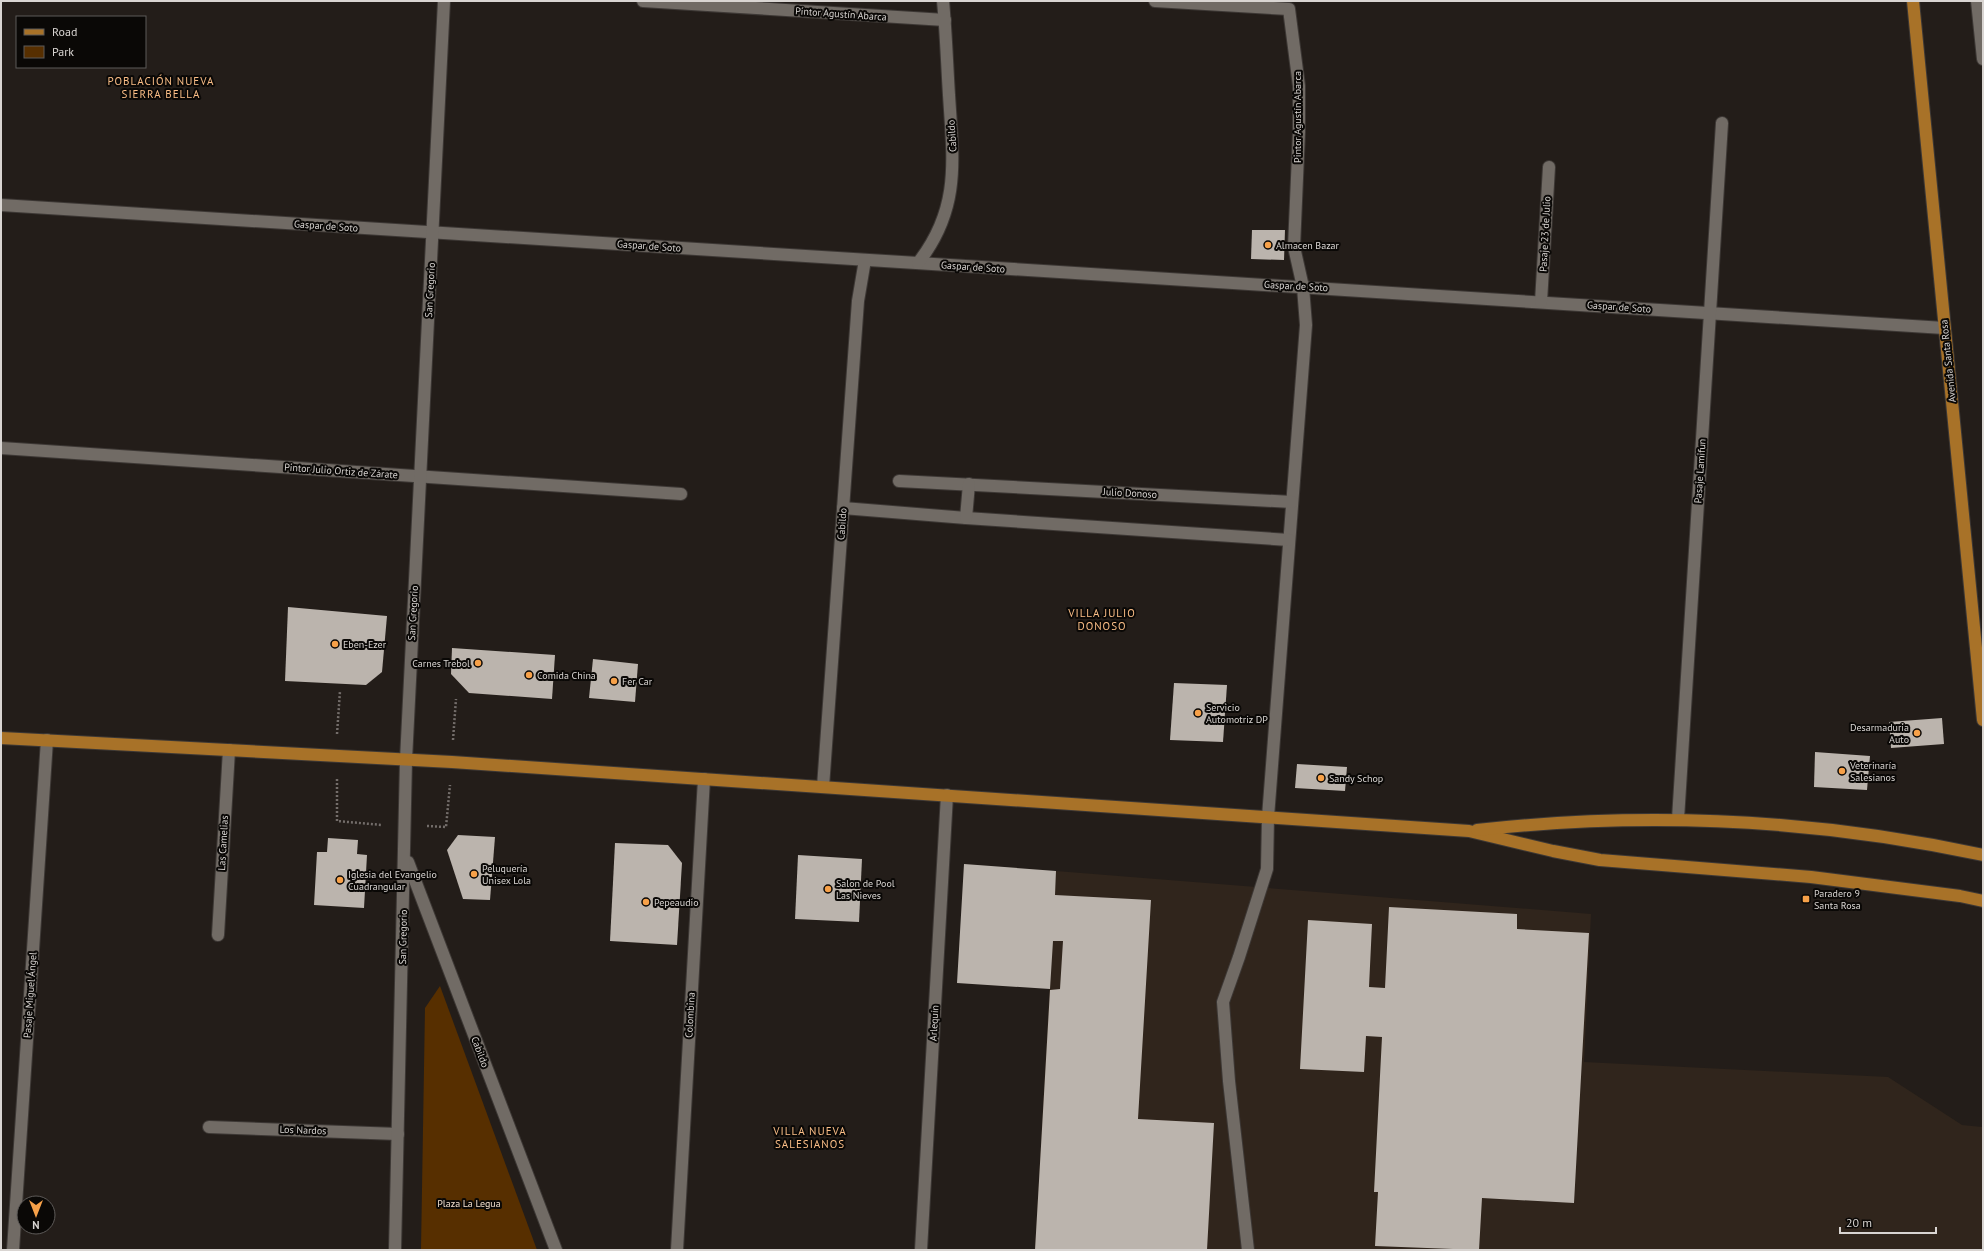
<svg xmlns="http://www.w3.org/2000/svg" width="1984" height="1251" font-family="'PT Sans',sans-serif">
	<rect width="100%" height="100%" fill="#231d19"/>
	<polygon fill="#30251c" points="1056,871 1591,914 1584,1062 1888,1077 1962,1125 1982,1127 1983,1250 1035,1250"/>
	<polygon fill="#572f00" points="440,986 537,1250 421,1250 425,1008"/>
	<g fill="#bbb4ad">
		<polygon points="1252,230 1285,230 1284,260 1251,259"/>
		<polygon points="288,607 387,616 382,672 366,685 285,681"/>
		<polygon points="452,648 555,655 552,699 469,693 451,674"/>
		<polygon points="593,659 638,664 635,702 589,698"/>
		<polygon points="1174,683 1227,685 1223,742 1170,740"/>
		<polygon points="1942,718 1944,744 1891,748 1889,722"/>
		<polygon points="1815,752 1870,756 1867,790 1814,787"/>
		<polygon points="1297,764 1347,767 1345,791 1295,788"/>
		<polygon points="458,835 495,837 490,900 463,899 447,850"/>
		<polygon points="328,838 358,840 357,854 367,855 364,908 314,905 317,852 327,852"/>
		<polygon points="615,843 668,845 682,863 677,945 610,941"/>
		<polygon points="798,855 862,859 859,922 795,919"/>
		<polygon points="964,864 1056,871 1055,895 1151,900 1138,1119 1214,1123 1207,1250 1035,1250 1050,990 1060,989 1063,941 1053,941 1050,989 957,983"/>
		<polygon points="1389,907 1517,914 1517,929 1589,933 1574,1203 1482,1198 1479,1250 1375,1246 1378,1192 1374,1192 1382,1037 1366,1036 1364,1072 1300,1069 1308,920 1372,924 1369,987 1385,988"/>
	</g>
	<g fill="none" stroke-linecap="round" stroke-linejoin="round">
		<g stroke="#3d3835" stroke-width="14">
			<g id="minor">
				<polyline points="643,1 945,20"/>
				<polyline points="1155,1 1289,9 1299,86 1299,132 1294,247 1303,287 1306,325 1268,817 1267,869 1239,957 1223,1002 1229,1081 1248,1250"/>
				<polyline points="1977,1 1983,59"/>
				<polyline points="1,205 1944,328"/>
				<path d="M918 263C961 208 953 160 949 95 947 64 946 32 943 1"/>
				<polyline points="1541,302 1549,167"/>
				<polyline points="1,448 681,494"/>
				<polyline points="899,481 1292,502"/>
				<polyline points="843,508 966,518 1289,540"/>
				<polyline points="966,518 969,484"/>
				<polyline points="823,787 858,301 865,260"/>
				<polyline points="1678,819 1722,123"/>
				<polyline points="408,862 556,1250"/>
				<polyline points="218,935 229,750"/>
				<polyline points="209,1127 398,1134"/>
				<polyline points="13,1250 47,740"/>
				<polyline points="395,1250 406,760 444,1"/>
				<polyline points="677,1250 704,779"/>
				<polyline points="921,1250 947,795"/>
			</g>
		</g>
		<g stroke="#3d3835" stroke-width="14">
			<g id="major">
				<polyline points="1913,1 1983,720"/>
				<polyline points="1,738 452,762 1469,831 1553,851 1600,860 1811,877 1960,896 1983,901"/>
				<path d="M1477 830C1647 811 1816 819 1983 855"/>
			</g>
		</g>
		<g stroke="#736d6a" stroke-width="2.5" stroke-dasharray="2 2" stroke-linecap="butt">
			<polyline points="337,734 340,691"/>
			<polyline points="453,740 456,699"/>
			<polyline points="337,779 337,821 382,825"/>
			<polyline points="427,826 446,827 450,785"/>
		</g>
		<use href="#minor" stroke="#716b65" stroke-width="12"/>
		<use href="#major" stroke="#a87228" stroke-width="12"/>
	</g>
	<g fill="#f7a149" stroke="#0a0806" stroke-width="1.5">
		<circle cx="1268" cy="245" r="4"/>
		<circle cx="335" cy="644" r="4"/>
		<circle cx="478" cy="663" r="4"/>
		<circle cx="529" cy="675" r="4"/>
		<circle cx="614" cy="681" r="4"/>
		<circle cx="1198" cy="713" r="4"/>
		<circle cx="1917" cy="733" r="4"/>
		<circle cx="1842" cy="771" r="4"/>
		<circle cx="1321" cy="778" r="4"/>
		<circle cx="474" cy="874" r="4"/>
		<circle cx="340" cy="880" r="4"/>
		<circle cx="828" cy="889" r="4"/>
		<rect x="1802" y="895" width="8" height="8" rx="2"/>
		<circle cx="646" cy="902" r="4"/>
	</g>
	<g text-anchor="middle" dominant-baseline="central" stroke-width="4" stroke-linejoin="round" paint-order="stroke">
		<g font-size="10" fill="#d9d5d2" stroke="#0a0806">
			<text transform="translate(841 14) rotate(4)">Pintor Agustín Abarca</text>
			<text transform="translate(1297 117) rotate(-90)">Pintor Agustín Abarca</text>
			<text transform="translate(952 136) rotate(-94)">Cabildo</text>
			<text transform="translate(326 226) rotate(4)">Gaspar de Soto</text>
			<text transform="translate(1545 234) rotate(-87)">Pasaje 23 de Julio</text>
			<text transform="translate(649 246) rotate(4)">Gaspar de Soto</text>
			<text transform="translate(973 267) rotate(4)">Gaspar de Soto</text>
			<text transform="translate(1296 286) rotate(3)">Gaspar de Soto</text>
			<text transform="translate(430 290) rotate(-87)">San Gregorio</text>
			<text transform="translate(1619 307) rotate(4)">Gaspar de Soto</text>
			<text transform="translate(1948 361) rotate(-96)">Avenida Santa Rosa</text>
			<text transform="translate(341 471) rotate(4)">Pintor Julio Ortiz de Zárate</text>
			<text transform="translate(1700 471) rotate(-86)">Pasaje Lamifun</text>
			<text transform="translate(1130 493) rotate(3)">Julio Donoso</text>
			<text transform="translate(842 524) rotate(-86)">Cabildo</text>
			<text transform="translate(413 613) rotate(-87)">San Gregorio</text>
			<text transform="translate(223 843) rotate(-87)">Las Camelias</text>
			<text transform="translate(403 937) rotate(-89)">San Gregorio</text>
			<text transform="translate(30 995) rotate(-86)">Pasaje Miguel Ángel</text>
			<text transform="translate(690 1015) rotate(-87)">Colombina</text>
			<text transform="translate(934 1023) rotate(-87)">Arlequín</text>
			<text transform="translate(480 1052) rotate(69)">Cabildo</text>
			<text transform="translate(303 1130) rotate(2)">Los Nardos</text>
		</g>
		<g font-size="10" fill="#d9d5d2" stroke="#0a0806" text-anchor="start">
			<text x="1276" y="245">Almacen Bazar</text>
			<text x="343" y="644">Eben-Ezer</text>
			<text x="470" y="663" text-anchor="end">Carnes Trebol</text>
			<text x="537" y="675">Comida China</text>
			<text x="622" y="681">Fer Car</text>
			<text x="1206" y="707">Servicio<tspan x="1206" dy="12">Automotriz DP</tspan></text>
			<text x="1909" y="727" text-anchor="end">Desarmaduria<tspan x="1909" dy="12">Auto</tspan></text>
			<text x="1850" y="765">Veterinaría<tspan x="1850" dy="12">Salesianos</tspan></text>
			<text x="1329" y="778">Sandy Schop</text>
			<text x="482" y="868">Peluquería<tspan x="482" dy="12">Unisex Lola</tspan></text>
			<text x="348" y="874">Iglesia del Evangelio<tspan x="348" dy="12">Cuadrangular</tspan></text>
			<text x="836" y="883">Salon de Pool<tspan x="836" dy="12">Las Nieves</tspan></text>
			<text x="1814" y="893">Paradero 9<tspan x="1814" dy="12">Santa Rosa</tspan></text>
			<text x="654" y="902">Pepeaudio</text>
		</g>
		<g font-size="10" fill="#f1decd" stroke="#0a0806">
			<text x="469" y="1203">Plaza La Legua</text>
		</g>
		<g font-size="11" letter-spacing="1" fill="#fbbe87" stroke="#0a0806">
			<text x="161" y="81">POBLACIÓN NUEVA<tspan x="161" dy="13">SIERRA BELLA</tspan></text>
			<text x="1102" y="613">VILLA JULIO<tspan x="1102" dy="13">DONOSO</tspan></text>
			<text x="810" y="1131">VILLA NUEVA<tspan x="810" dy="13">SALESIANOS</tspan></text>
		</g>
	</g>
	<rect width="1984" height="1251" fill="none" stroke="#d9d5d2" stroke-width="4"/>
	<rect x="16" y="16" width="130" height="52" fill="#0a0806" stroke="#5d5a58"/>
	<rect x="24" y="29" width="20" height="6" fill="#a87228" stroke="#5d5a58"/>
	<text x="52" y="36" font-size="12" fill="#d9d5d2">Road</text>
	<rect x="24" y="46" width="20" height="12" fill="#572f00" stroke="#5d5a58"/>
	<text x="52" y="56" font-size="12" fill="#d9d5d2">Park</text>
	<g transform="translate(36 1215) rotate(180)"><circle r="19" fill="#0a0806" stroke="#5d5a58"/>
	<path d="M0-3L7 15L0 10L-7 15Z" fill="#f7a149"/>
	<text y="-6" font-size="11" font-weight="bold" text-anchor="middle" fill="#d9d5d2">N</text>
	</g>
	<path d="M1840 1227v6h96v-6" fill="none" stroke="#d9d5d2" stroke-width="2"/>
	<text x="1846" y="1227" font-size="12" fill="#d9d5d2" stroke="#0a0806" stroke-width="3" paint-order="stroke">20 m</text>
</svg>
